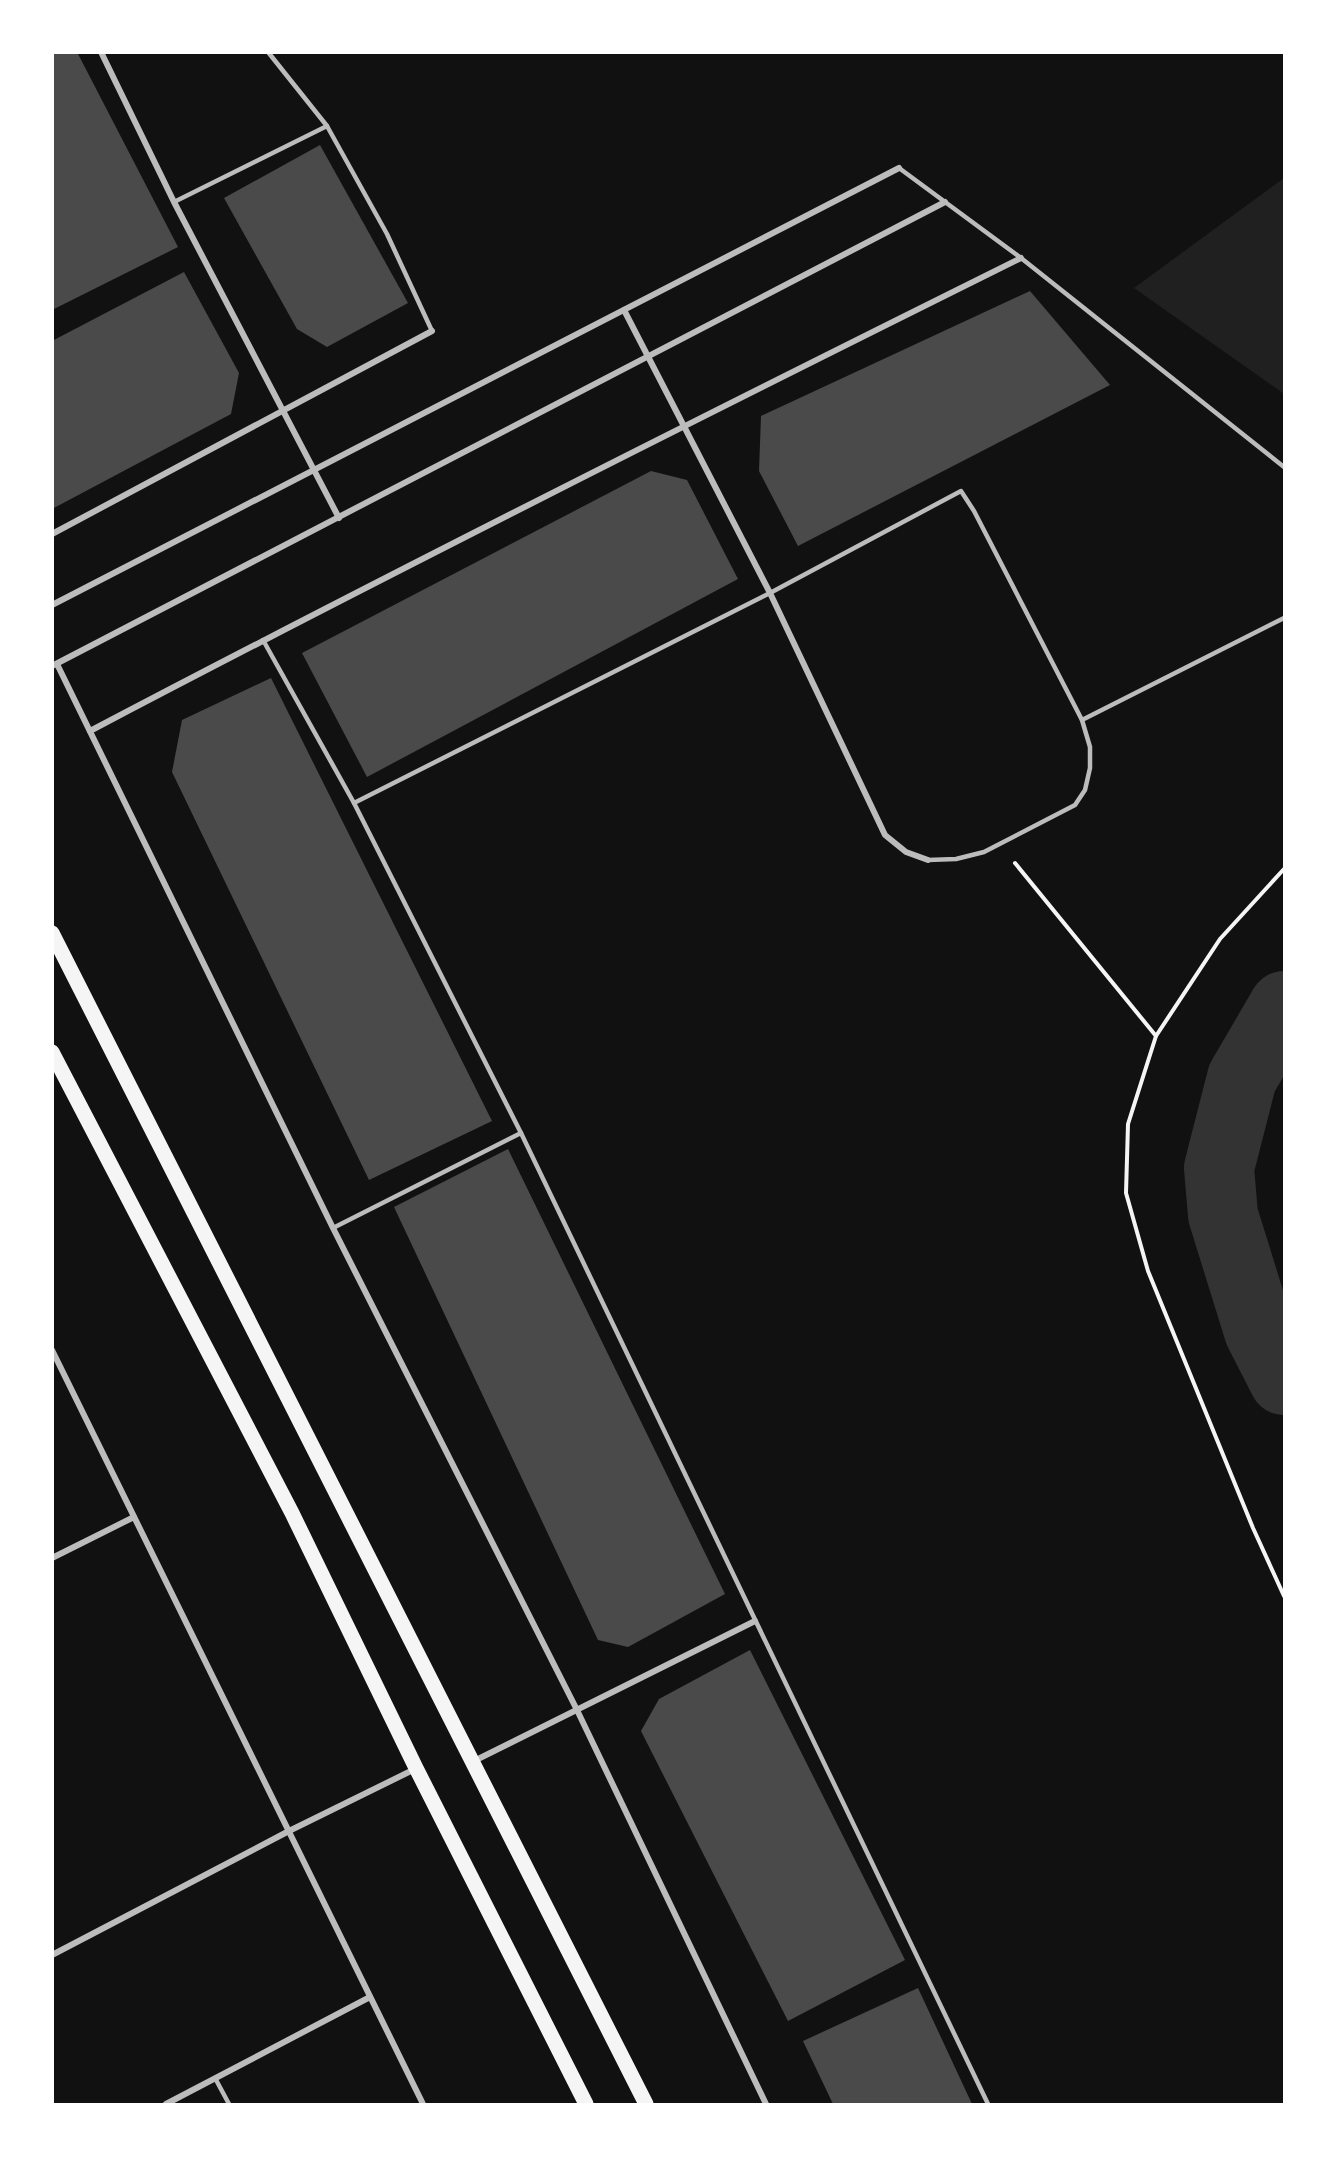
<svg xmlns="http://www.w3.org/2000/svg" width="1337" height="2157" font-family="Georgia,serif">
	<rect width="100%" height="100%" fill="#111"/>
	<polygon fill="#202020" points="1284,178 1284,394 1134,288"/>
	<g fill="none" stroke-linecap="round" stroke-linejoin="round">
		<polyline stroke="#333" stroke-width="70" points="1284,1006 1242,1078 1219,1168 1223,1215 1259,1331 1284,1380"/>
	</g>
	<g fill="#4a4a4a">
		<polygon points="52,52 77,52 178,247 54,309 52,306"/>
		<polygon points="320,145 408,303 327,347 297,329 224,198"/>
		<polygon points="184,272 239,373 231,414 52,509 52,341"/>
		<polygon points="1030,291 1110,385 798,546 759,471 761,416"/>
		<polygon points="651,471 687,480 738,579 367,777 302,653"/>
		<polygon points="271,678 492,1121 369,1180 172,772 182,720"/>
		<polygon points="508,1149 725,1594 628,1647 598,1640 394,1207"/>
		<polygon points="750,1650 905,1960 788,2021 641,1731 659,1699"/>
		<polygon points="918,1988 972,2104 833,2104 803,2041"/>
	</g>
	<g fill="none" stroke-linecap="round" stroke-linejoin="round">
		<g stroke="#f5f5f5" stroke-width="4">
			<polyline points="1015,863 1156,1036"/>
			<polyline points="1284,869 1220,939 1156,1036 1128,1124 1126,1193 1148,1271 1253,1528 1284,1596"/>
		</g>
		<g stroke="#bcbcbc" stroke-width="4.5">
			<polyline points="268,52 327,126 387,234 432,331"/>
			<polyline points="899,168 1021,258 1284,467"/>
			<polyline points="174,202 327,126"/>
			<polyline points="263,640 354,803 521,1133 988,2104"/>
			<polyline points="1082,720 1284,618"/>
			<polyline points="354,803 770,593 961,491 974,511 1082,720 1090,747 1090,768 1085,790 1075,805 984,852 956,859 928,860"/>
			<polyline points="333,1228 521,1133"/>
			<polyline points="215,2078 229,2104"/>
		</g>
		<g stroke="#bcbcbc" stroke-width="6">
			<polyline points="101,52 174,202 339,518"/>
			<polyline points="624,310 770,593 885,835 906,852 928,860"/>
			<polyline points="52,534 432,331"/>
			<polyline points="52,605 899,168"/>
			<polyline points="57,664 333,1228 577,1710 766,2104"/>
			<polyline points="52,666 945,202"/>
			<path d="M90 731C398 569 709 413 1021 258"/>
			<polyline points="52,1350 423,2104"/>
			<polyline points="52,1558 134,1517"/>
			<polyline points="474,1761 755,1621"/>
			<polyline points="52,1955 289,1831 415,1769"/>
			<polyline points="166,2104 370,1997"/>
		</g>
		<g stroke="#f5f5f5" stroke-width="15">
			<polyline points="52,933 646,2104"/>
			<polyline points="52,1052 292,1513 416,1768 586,2104"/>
		</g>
	</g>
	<rect width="1337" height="2157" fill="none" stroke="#ffffff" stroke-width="108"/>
</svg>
